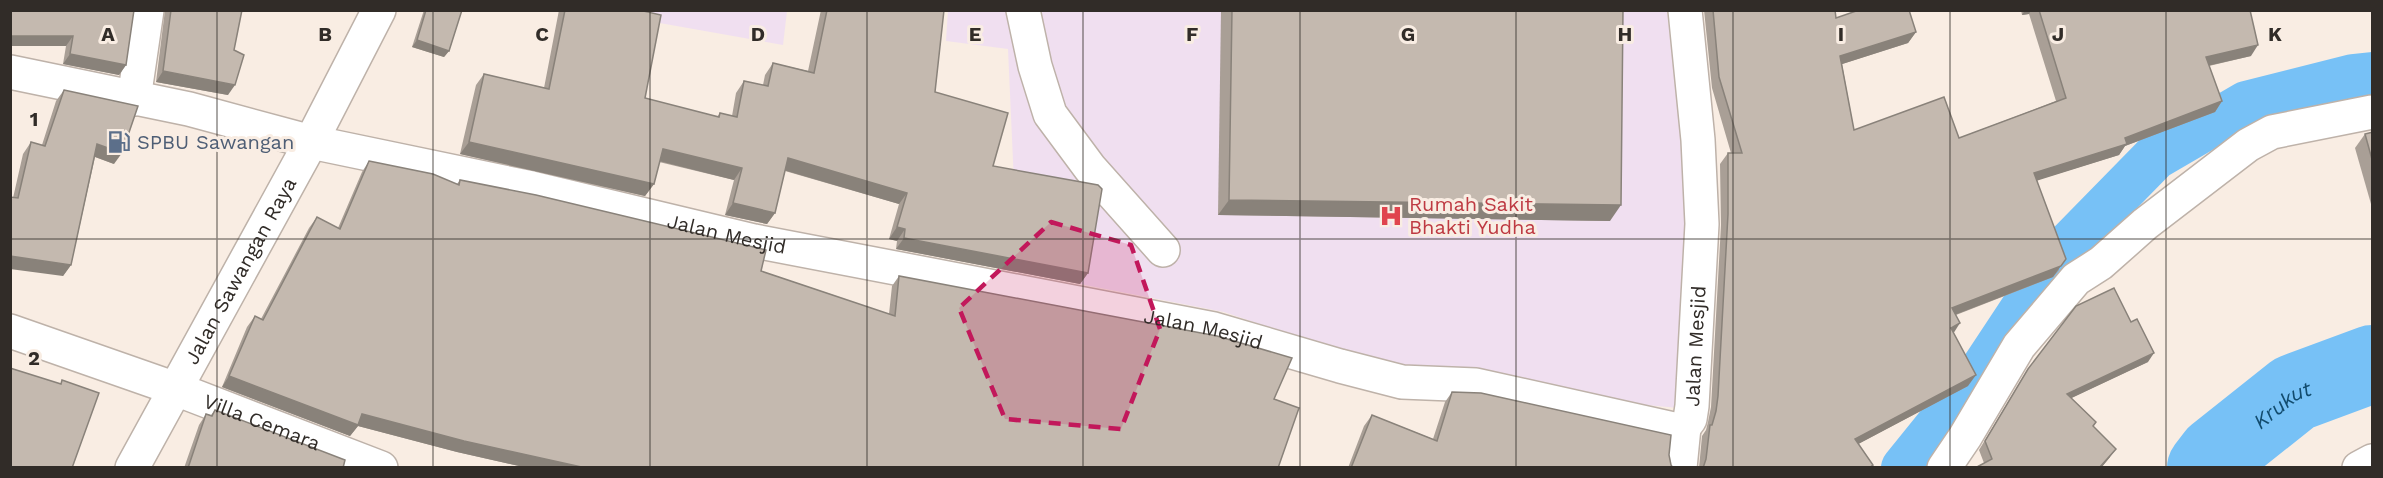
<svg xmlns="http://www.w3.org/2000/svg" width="2383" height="478" font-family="'Work Sans',sans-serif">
	<rect width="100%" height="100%" fill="#f9ede3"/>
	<g fill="#f0dff0">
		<polygon points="948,10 1667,11 1692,235 1679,408 1570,398 1395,370 1224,312 1080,284 1014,183 1008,49 946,41"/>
		<polygon points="592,11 787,11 783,45"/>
	</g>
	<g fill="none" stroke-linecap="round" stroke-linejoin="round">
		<polyline stroke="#77c1f6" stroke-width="46" points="1904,468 1980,374 2058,256 2155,157 2246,104 2353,77 2372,75"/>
		<path stroke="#77c1f6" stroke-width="78" id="s1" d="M2206 468 2216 455 2294 393 2372 364"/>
		<g stroke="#beb2a9" stroke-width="36">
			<g id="minor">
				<polyline points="1023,10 1035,66 1050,114 1090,168 1163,250"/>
				<path id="s2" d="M10 72 189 109 311 142 532 188 754 241 1214 329 1340 366 1402 382 1476 385 1674 429 1684 427 1690 419 1692 406 1702 224 1698 140 1685 10"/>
				<polyline points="134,99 147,10"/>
				<path id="s3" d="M10 331 176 389 381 468"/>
				<polyline points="1680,468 1684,427"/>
				<polyline points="1944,468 1965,437 2019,346 2076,279 2101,263 2145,224 2248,145 2272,132 2372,112"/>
				<polyline points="2359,468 2372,461"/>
			</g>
		</g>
		<g stroke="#beb2a9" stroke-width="36">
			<g id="highway">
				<path id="s4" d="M132 468 311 142 379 10"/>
			</g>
		</g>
		<use href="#minor" stroke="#fff" stroke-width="33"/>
		<use href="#highway" stroke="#fff" stroke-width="33"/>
	</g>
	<g fill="#a99f96">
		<polygon points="134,10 126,65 119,75 63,64 66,46 10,46"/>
		<polygon points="165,10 242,10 234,50 228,95 156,82"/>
		<polygon points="424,10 462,10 449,51 444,57 412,47"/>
		<polygon points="559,10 639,10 645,98 717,117 720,113 732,116 736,93 744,81 763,85 765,75 773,63 808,71 821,10 944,10 935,92 993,166 1088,273 1080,284 896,249 897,241 889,239 899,204 785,171 775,213 767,224 725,215 734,180 659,162 654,184 645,196 460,154 476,85 484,74 544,88"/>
		<polygon points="1221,10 1623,10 1610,221 1218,215"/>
		<polygon points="1704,10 1835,10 1836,18 1916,32 1908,43 1842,64 1854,130 1959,138 2056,101 2029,14 2022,15 2021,10 2250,10 2251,56 2209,66 2222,101 2215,112 2125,146 2119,155 2037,180 2059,270 2053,277 1956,315 1953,333 1968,386 1858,444 1873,465 1871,468 1699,468 1702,436 1706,430 1708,422 1711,407 1721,225 1720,164 1728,153 1731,153 1712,88"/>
		<polygon points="64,90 114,164 95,157 71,265 63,276 13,198 23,154 31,142 42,145 56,101"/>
		<polygon points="2373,132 2373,211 2355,148 2365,134"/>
		<polygon points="369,161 457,184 460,180 761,271 889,314 892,286 899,276 1274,399 1278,468 528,468 457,452 358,426 350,436 222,387 247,327 255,316 261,319 309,228 317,217 338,228 362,172"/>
		<polygon points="2148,362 2071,398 2096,422 2093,427 2110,457 2101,468 1975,468 1984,463 1979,450 2028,369"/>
		<polygon points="1452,392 1669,455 1671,465 1673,468 1348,468 1364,426 1372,415 1433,439 1445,402"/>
		<polygon points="215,410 343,468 184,468 199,425 206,414 211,415"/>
	</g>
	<g fill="#89827a">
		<polygon points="2025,10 2031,10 2029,14 2022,15"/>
		<polygon points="1916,32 1908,43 1833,67 1840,56"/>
		<polygon points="10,36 73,36 66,46 10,46"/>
		<polygon points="417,40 449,51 444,57 412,47"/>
		<polygon points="2258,45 2251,56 2198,68 2206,57"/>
		<polygon points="70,54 126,65 119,75 63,64"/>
		<polygon points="163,71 235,85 228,95 156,82"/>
		<polygon points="2222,101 2215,112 2125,146 2119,155 2026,184 2034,173"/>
		<polygon points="469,142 654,184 645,196 460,154"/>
		<polygon points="97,144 122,153 114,164 90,155"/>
		<polygon points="663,149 742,168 734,180 655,160"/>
		<polygon points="788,158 907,193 899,204 780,169"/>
		<polygon points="1229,200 1621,205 1610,221 1218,215"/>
		<polygon points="733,203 775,213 767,224 725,215"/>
		<polygon points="897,227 905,229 897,241 889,239"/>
		<polygon points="904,238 1088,273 1080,284 896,249"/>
		<polygon points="10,256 71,265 63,276 10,269"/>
		<polygon points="2066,259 2053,277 1944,319 1952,308"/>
		<polygon points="1960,323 1953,334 1951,328"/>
		<polygon points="2154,353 2148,362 2061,403 2067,394"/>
		<polygon points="1976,375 1968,386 1847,450 1855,439"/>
		<polygon points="229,376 586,468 528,468 457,452 358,426 350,436 222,387"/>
		<polygon points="2116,449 2110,457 2101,468 2099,468"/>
	</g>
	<g fill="#c4b9af" stroke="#89827a" stroke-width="1.5">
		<polygon points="10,10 134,10 126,65 70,54 73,36 10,36"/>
		<polygon points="171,10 242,10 234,50 244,55 235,85 163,71"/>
		<polygon points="426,10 462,10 449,51 417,40"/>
		<polygon points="565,10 639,10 661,15 645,98 719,117 720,113 737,117 744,81 768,86 773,63 814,73 827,10 944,10 935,92 1008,113 993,166 1098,185 1102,189 1088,273 904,238 905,229 897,227 907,193 788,158 775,213 733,203 742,168 663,149 654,184 469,142 484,74 549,89"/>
		<polygon points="1232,10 1623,10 1621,205 1229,200"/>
		<polygon points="1713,10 1835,10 1836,18 1859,10 1909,10 1916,32 1840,56 1854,130 1944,97 1959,138 2066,98 2039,10 2250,10 2258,45 2206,57 2222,101 2125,138 2127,144 2034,173 2066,259 2061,266 1952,308 1960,323 1951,328 1976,375 1855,439 1873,465 1869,468 1703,468 1706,459 1710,425 1712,425 1716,411 1718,396 1728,214 1728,153 1742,153 1719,77"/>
		<polygon points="64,90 138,106 122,153 97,144 71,265 10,256 10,197 18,198 31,142 45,146"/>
		<polygon points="2373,132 2373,163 2365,134"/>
		<polygon points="369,161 433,174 459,185 460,180 536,195 766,250 761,271 895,316 899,276 1217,336 1292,358 1274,399 1299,408 1278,468 586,468 464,441 362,414 358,425 229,376 255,316 263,320 317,217 340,229"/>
		<polygon points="2114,288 2131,322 2137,319 2154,353 2067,394 2096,422 2093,426 2116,449 2099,468 1975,468 1992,459 1985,441 2028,369 2076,306"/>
		<polygon points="10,368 61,384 62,380 99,393 72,468 10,468"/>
		<polygon points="1452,392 1481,393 1671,435 1669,455 1671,465 1673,468 1351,468 1372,415 1437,441"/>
		<polygon points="215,410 345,460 343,468 188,468 206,414 212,416"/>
	</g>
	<path fill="#c2185b" fill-opacity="0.2" stroke="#c2185b" stroke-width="4.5" stroke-dasharray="12 8" stroke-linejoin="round" d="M1051 222 1131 245 1160 329 1121 429 1005 419 959 308Z"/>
	<path fill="none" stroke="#312c28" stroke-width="1.5" stroke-opacity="0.55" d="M217 10V468M433 10V468M650 10V468M867 10V468M1083 10V468M1300 10V468M1516 10V468M1733 10V468M1950 10V468M2166 10V468M10 239H2372"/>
	<defs>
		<g id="fuel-bare" transform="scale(1.8)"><path d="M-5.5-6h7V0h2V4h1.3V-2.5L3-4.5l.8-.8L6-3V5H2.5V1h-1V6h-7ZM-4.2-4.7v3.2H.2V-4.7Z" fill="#5c6f8a" stroke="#f9ede3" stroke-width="2.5" paint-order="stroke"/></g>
		<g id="hospital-bare" transform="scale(1.8)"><path d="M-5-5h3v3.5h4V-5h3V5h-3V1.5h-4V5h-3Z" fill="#e0444e" stroke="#f9ede3" stroke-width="2.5" paint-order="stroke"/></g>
	</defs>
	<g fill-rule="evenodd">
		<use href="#fuel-bare" x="119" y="142"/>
		<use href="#hospital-bare" x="1391" y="216"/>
	</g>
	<g text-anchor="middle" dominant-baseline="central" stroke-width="6" stroke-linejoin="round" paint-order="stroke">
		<g font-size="20" fill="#4e5e75" stroke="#f9ede3" text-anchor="start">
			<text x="137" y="142">SPBU Sawangan</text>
		</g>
		<g font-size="20" fill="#be3a42" stroke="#f9ede3" text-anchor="start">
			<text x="1409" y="204">Rumah Sakit<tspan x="1409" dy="23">Bhakti Yudha</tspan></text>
		</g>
		<g font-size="20" fill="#312c28" stroke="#f9ede3">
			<text stroke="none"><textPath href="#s2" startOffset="735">Jalan Mesjid</textPath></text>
			<text stroke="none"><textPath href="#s4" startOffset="225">Jalan Sawangan Raya</textPath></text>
			<text stroke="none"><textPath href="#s2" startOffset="1221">Jalan Mesjid</textPath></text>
			<text stroke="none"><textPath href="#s2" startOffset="1797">Jalan Mesjid</textPath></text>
			<text stroke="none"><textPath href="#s3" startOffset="268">Villa Cemara</textPath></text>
		</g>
		<g font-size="21" font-style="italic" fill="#124b6d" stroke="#f9ede3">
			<text stroke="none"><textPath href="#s1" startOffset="100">Krukut</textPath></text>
		</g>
	</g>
	<g font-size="20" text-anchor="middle" font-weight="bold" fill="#312c28" stroke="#f9ede3" stroke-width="6" stroke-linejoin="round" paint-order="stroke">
		<text x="108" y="41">A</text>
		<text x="325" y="41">B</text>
		<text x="542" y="41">C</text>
		<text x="758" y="41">D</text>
		<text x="975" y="41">E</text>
		<text x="1192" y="41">F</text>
		<text x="1408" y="41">G</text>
		<text x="1625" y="41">H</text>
		<text x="1841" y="41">I</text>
		<text x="2058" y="41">J</text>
		<text x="2275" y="41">K</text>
		<text x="34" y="126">1</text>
		<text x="34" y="365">2</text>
	</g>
	<rect width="2383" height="478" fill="none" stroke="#312c28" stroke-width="24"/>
</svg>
